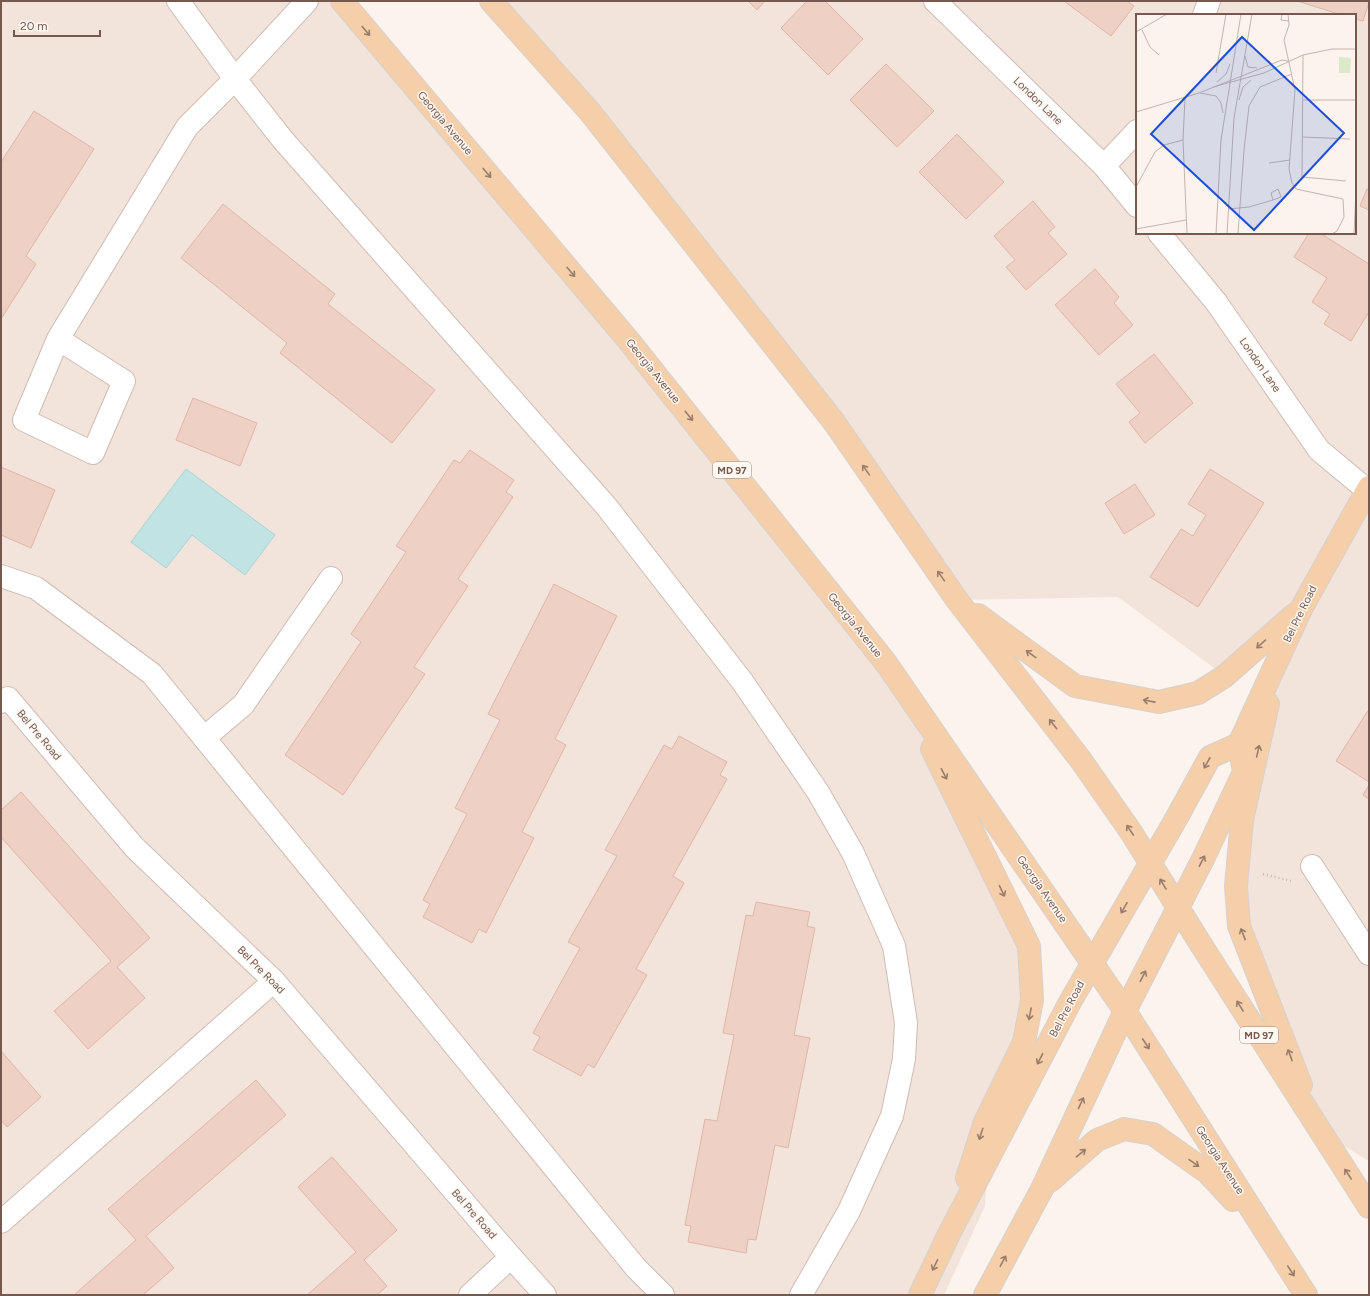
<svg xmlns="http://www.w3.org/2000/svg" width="1370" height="1296" font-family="Figtree,sans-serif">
	<rect width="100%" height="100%" fill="#fbf3ec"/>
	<g fill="#f2e4da" fill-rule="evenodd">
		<polygon points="1,1 340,1 895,677 1023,938 1024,1042 991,1124 985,1206 944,1295 1,1295"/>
		<path d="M491 1H1369V1161L1319 1131 1236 886 1278 661 1300 610 1225 676 1118 597 957 600 834 422ZM1137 15H1355V233H1137Z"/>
	</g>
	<polygon fill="#c1e3e4" stroke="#a8d4d5" points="186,469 275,535 245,575 192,535 166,568 131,542"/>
	<g fill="#efd0c5" stroke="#e0b5a7">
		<polygon points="748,1 765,1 757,10"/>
		<polygon points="807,1 825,1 863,39 828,75 781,28"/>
		<polygon points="1064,1 1127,1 1134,6 1111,36"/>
		<polygon points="1297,1 1369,1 1369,2 1363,21 1355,19 1355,15 1342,15"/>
		<polygon points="886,64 934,111 897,147 850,100"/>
		<polygon points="34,111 94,149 26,256 36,264 1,319 1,162"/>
		<polygon points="957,134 1004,182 966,219 919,172"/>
		<polygon points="1367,189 1369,190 1369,210 1360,206"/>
		<polygon points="1033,201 1055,227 1048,233 1067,254 1026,290 1006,267 1015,260 994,236"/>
		<polygon points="223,204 335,294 328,304 435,390 392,443 280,353 287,343 181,258"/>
		<polygon points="1309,233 1320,233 1369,264 1369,312 1351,341 1324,324 1330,314 1312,302 1327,278 1294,257"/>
		<polygon points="1095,269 1119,297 1114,303 1133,325 1099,355 1055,305"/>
		<polygon points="1154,354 1193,403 1145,443 1129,422 1140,413 1116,384"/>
		<polygon points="193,398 257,423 240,466 176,440"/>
		<polygon points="470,450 514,480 506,492 513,497 458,579 468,586 414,667 425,674 343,795 285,755 361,642 351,634 406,552 396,546 454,460 460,463"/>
		<polygon points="1,467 55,490 31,548 1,535"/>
		<polygon points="1210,469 1264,503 1198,607 1150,577 1181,529 1193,536 1206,515 1188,504"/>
		<polygon points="1135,484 1155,515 1124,534 1105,503"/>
		<polygon points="554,584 617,616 555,739 566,745 522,832 534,838 486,933 479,929 472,943 423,917 430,904 423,900 467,814 455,808 500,720 488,714"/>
		<polygon points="1369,709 1369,782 1336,761"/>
		<polygon points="679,736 727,762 720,775 727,779 673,876 684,883 636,969 647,975 594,1068 588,1064 581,1076 533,1050 540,1037 533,1033 580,948 568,942 617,856 605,850 664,745 672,749"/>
		<polygon points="1369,785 1369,799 1363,795"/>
		<polygon points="21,792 150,938 117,967 145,998 88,1049 54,1011 111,961 1,837 1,810"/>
		<polygon points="756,902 810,912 807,926 815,928 794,1035 810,1038 788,1148 775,1145 756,1240 748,1239 746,1253 688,1242 691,1226 685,1225 705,1119 717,1121 734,1035 723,1033 746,915 753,916"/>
		<polygon points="1,1051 41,1097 7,1127 1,1120"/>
		<polygon points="256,1080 286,1115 146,1236 174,1268 143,1295 74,1295 136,1240 108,1209"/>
		<polygon points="332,1157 397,1230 364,1260 387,1286 377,1295 307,1295 356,1252 298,1187"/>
	</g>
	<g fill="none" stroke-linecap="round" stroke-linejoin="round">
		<g stroke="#cfbcb4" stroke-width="24">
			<g id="minor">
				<polyline points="178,1 235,79 283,140 606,506 742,681 818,792 853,853 894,946 906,1023 904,1059 892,1116 849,1211 801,1295"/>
				<polyline points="935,1 1104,166 1137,206"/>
				<polyline points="1204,15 1209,1"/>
				<polyline points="1104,166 1137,131"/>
				<polyline points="1159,233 1216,302 1319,450 1367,490"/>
				<polyline points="58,339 124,381 93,453 24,420 58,339 187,127 235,79 307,1"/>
				<polyline points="1,576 36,588 152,674 636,1268 663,1295"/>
				<polyline points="1,702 8,698 134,847 274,981 511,1257 545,1295"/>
				<polyline points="204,738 243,705 331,578"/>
				<polyline points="1312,866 1369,954"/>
				<polyline points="1,1222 274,981"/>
				<polyline points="470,1295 511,1257"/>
			</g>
		</g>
		<g stroke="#d8d0ce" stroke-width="24">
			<g id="major">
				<polyline points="342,1 629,341 886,663 1125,1011 1306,1295"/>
				<polyline points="491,1 590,112 834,422 957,600 1080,759 1131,832 1200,943 1369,1207"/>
				<polyline points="978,615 1075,686 1159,702 1198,693 1225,676 1295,614"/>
				<polyline points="1268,704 1242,820 1236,886 1239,926 1301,1085"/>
				<polyline points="932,749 1029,946 1032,1000 1024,1042 985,1122 967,1178"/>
				<polyline points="1050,1181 1097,1140 1124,1129 1153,1134 1208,1173 1233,1200"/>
				<polyline points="920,1295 949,1234 1070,1002 1176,819 1210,757 1239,744"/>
				<polyline points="985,1295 1042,1189 1125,1011 1204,857 1244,772 1239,744 1301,609 1369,487"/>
			</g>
		</g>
		<polyline stroke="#d4b3a8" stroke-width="2.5" stroke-dasharray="1 3" stroke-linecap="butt" points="1263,874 1291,881"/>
		<use href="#minor" stroke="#fff" stroke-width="22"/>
		<use href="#major" stroke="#f4cfaa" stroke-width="22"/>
	</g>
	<defs><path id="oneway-shaft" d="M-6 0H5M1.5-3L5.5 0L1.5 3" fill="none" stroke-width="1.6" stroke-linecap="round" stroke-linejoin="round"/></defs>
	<g stroke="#9b7c6b">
		<use href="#oneway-shaft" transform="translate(366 31) rotate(50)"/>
		<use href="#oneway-shaft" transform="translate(487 173) rotate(50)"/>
		<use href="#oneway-shaft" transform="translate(571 272) rotate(50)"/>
		<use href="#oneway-shaft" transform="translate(689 416) rotate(51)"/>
		<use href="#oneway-shaft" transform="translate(866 470) rotate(-125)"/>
		<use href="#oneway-shaft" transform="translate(941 576) rotate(-125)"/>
		<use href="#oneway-shaft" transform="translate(1261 644) rotate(138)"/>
		<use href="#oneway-shaft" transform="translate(1031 654) rotate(-144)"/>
		<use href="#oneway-shaft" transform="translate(1149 701) rotate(-169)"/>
		<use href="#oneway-shaft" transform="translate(1053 724) rotate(-128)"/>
		<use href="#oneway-shaft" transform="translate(1258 751) rotate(-77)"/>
		<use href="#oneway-shaft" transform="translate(1207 763) rotate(119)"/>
		<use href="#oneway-shaft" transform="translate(944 774) rotate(63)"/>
		<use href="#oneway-shaft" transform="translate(1130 830) rotate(-124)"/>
		<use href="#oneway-shaft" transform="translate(1202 861) rotate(-63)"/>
		<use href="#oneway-shaft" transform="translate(1163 884) rotate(-121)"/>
		<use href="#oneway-shaft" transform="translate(1002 891) rotate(64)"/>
		<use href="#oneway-shaft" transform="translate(1124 908) rotate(120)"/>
		<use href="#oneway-shaft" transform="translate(1243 934) rotate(-111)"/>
		<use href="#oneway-shaft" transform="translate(1143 976) rotate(-63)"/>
		<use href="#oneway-shaft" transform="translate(1240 1006) rotate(-122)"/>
		<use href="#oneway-shaft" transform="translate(1030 1014) rotate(101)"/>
		<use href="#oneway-shaft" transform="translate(1146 1044) rotate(57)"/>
		<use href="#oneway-shaft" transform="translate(1290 1055) rotate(-111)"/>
		<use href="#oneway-shaft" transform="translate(1040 1059) rotate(117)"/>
		<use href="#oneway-shaft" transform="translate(1081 1103) rotate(-65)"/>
		<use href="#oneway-shaft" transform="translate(981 1134) rotate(108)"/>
		<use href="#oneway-shaft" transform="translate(1081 1153) rotate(-40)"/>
		<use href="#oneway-shaft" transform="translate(1194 1163) rotate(35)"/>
		<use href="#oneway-shaft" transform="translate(1348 1174) rotate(-123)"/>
		<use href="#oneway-shaft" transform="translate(1003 1261) rotate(-62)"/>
		<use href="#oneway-shaft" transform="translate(935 1265) rotate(116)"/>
		<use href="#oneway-shaft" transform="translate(1291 1271) rotate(57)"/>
	</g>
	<g text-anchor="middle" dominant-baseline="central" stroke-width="3" stroke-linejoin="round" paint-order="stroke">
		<g fill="#fef8f2" stroke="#9e8881" stroke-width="1">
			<rect x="713" y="462" width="38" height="16" rx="3"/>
			<rect x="1240" y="1027" width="38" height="16" rx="3"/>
		</g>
		<g font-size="10" font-weight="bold" fill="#755850">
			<text x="732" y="470">MD 97</text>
			<text x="1259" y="1035">MD 97</text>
		</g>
		<g font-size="11" fill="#755850" stroke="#fef8f2">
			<text transform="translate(1038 101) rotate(44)">London Lane</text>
			<text transform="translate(445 123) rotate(50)">Georgia Avenue</text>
			<text transform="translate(1260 365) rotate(55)">London Lane</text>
			<text transform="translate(653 371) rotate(51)">Georgia Avenue</text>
			<text transform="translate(1300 614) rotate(-64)">Bel Pre Road</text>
			<text transform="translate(855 625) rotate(51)">Georgia Avenue</text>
			<text transform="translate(39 735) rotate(50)">Bel Pre Road</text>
			<text transform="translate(1042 889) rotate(55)">Georgia Avenue</text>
			<text transform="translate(261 970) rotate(45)">Bel Pre Road</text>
			<text transform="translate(1067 1009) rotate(-62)">Bel Pre Road</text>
			<text transform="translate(1220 1160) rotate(57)">Georgia Avenue</text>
			<text transform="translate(474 1214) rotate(49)">Bel Pre Road</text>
		</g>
	</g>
	<g transform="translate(1136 14)">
		<rect width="220" height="220" fill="#fbf3ec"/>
		<path d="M203 43 215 44 214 59H203Z" fill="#dbe8ca"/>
		<path fill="none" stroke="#c5b5ae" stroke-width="1" d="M146 0 145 6 153 7M152 0 153 11 148 26 159 76 153 155 156 169 160 175 207 185 208 203 201 217 196 220M6 16 14 33 23 41M0 18 31 0M167 41 166 163 210 167M109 42 112 53 121 54M80 59 90 0M81 68 90 60 94 50M77 73 128 59 167 41 196 35H220M64 79 80 82 85 89 87 99M49 84 47 126 51 220M103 86 107 73 115 66M167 86H220M0 98 63 79 146 46 152 47M166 123 214 125M133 149 154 146M0 173 19 138 28 131 47 126M92 195 113 193 137 186 145 183 142 175 135 179 137 186M0 215 50 206M80 220 85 126 105 0M91 220 98 104 116 0M102 220 108 136 113 92 124 73 156 60M218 220 220 177"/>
		<path fill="#1d4ed8" fill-opacity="0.15" stroke="#1d4ed8" stroke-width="2" d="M106 23 208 119 118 216 15 120Z"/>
		<rect width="220" height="220" fill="none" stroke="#755850" stroke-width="2"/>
	</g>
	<rect width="1370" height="1296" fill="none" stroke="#755850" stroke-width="4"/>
	<path d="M14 30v6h86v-6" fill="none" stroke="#755850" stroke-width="2"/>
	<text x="20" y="30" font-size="12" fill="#755850" stroke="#fef8f2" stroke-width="3" paint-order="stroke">20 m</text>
</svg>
